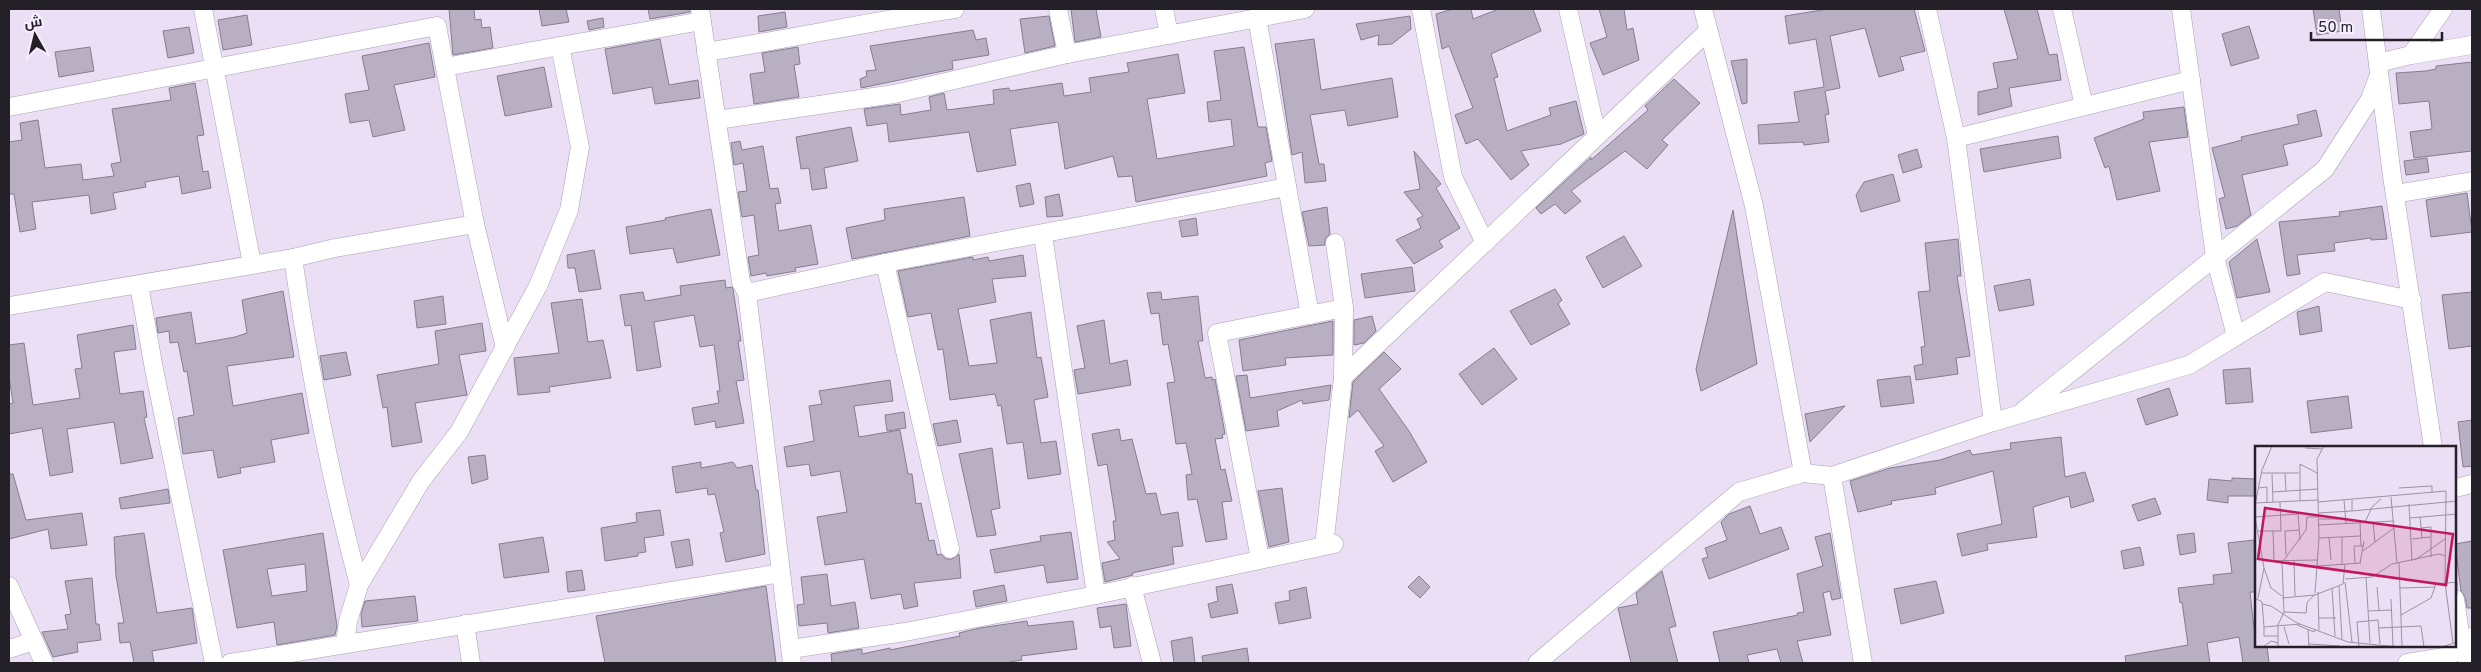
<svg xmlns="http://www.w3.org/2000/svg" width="2481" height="672" font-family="Overpass,Cairo,sans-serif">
	<rect width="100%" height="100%" fill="#eadff4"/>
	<g fill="#b9afc3" stroke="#877d90" fill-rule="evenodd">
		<polygon points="449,9 474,9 475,20 481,19 482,28 490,27 493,48 453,55"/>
		<polygon points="539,9 566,9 569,22 542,26"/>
		<polygon points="648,9 690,9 690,12 650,19"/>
		<polygon points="1071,9 1096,9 1101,37 1075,42"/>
		<polygon points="1453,9 1471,9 1473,19 1499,9 1533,9 1541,31 1491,54 1498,77 1494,78 1507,131 1551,115 1549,108 1576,101 1584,134 1561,144 1521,151 1529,165 1511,180 1478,139 1466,144 1455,115 1473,108 1449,46 1442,49 1436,14"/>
		<polygon points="1599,9 1624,9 1627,30 1633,28 1639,60 1603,75 1590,43 1607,37"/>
		<polygon points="1828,9 1914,9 1925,51 1900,57 1904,70 1879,77 1865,28 1830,36 1840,88 1825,91 1829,114 1825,115 1829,142 1804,145 1803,142 1759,144 1758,125 1799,122 1794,92 1824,87 1816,39 1789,44 1785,16"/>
		<polygon points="2004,9 2037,9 2049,55 2057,54 2061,80 2009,88 2012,106 1978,115 1978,92 1998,88 1993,63 2018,59"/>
		<polygon points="2313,9 2339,9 2342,31 2317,35"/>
		<polygon points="785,12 787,27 759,32 758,16"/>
		<polygon points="247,15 252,45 223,50 218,20"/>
		<polygon points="1049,16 1055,46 1025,53 1020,19"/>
		<polygon points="1410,16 1411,29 1392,44 1378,45 1379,35 1361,40 1356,24"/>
		<polygon points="603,18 604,27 589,30 587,21"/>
		<polygon points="2249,26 2259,58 2231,66 2222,34"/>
		<polygon points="189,27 194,53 168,58 163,31"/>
		<polygon points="973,30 976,40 986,38 989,55 952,61 953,69 861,88 860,79 867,76 866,71 876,70 870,46"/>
		<polygon points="660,39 669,85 698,80 700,98 655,104 652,87 613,94 605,49"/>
		<polygon points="1314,39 1321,90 1392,78 1398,117 1348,126 1345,110 1310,115 1319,164 1324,164 1326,181 1305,183 1302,152 1292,155 1275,44"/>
		<polygon points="429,43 435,77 394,85 405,130 373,137 369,120 350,123 345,94 369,90 362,56"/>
		<polygon points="90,47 94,71 59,77 55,52"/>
		<polygon points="798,47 800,64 794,65 799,97 754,104 750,74 765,72 762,53"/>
		<polygon points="1244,47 1258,127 1266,127 1272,161 1265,163 1267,176 1136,202 1132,176 1118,177 1113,156 1065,169 1058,122 1010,129 1016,165 977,172 969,132 889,142 887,123 867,126 864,109 900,104 901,115 931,110 929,97 944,93 947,110 994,104 993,90 1009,88 1010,91 1062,83 1064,96 1091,92 1089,78 1129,72 1127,63 1178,54 1185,93 1147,99 1157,159 1234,146 1231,119 1209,122 1207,102 1221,100 1214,51"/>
		<polygon points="1747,59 1747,103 1742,104 1731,61"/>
		<polygon points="2472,62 2472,151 2414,158 2410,132 2432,129 2429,101 2399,104 2396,73 2426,71 2436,69 2436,66"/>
		<polygon points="544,67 552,107 505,116 497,76"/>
		<polygon points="1674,79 1700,103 1662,140 1668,145 1647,169 1625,151 1571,191 1581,201 1565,214 1555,204 1541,214 1536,208 1591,157 1591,160 1648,110 1645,106"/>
		<polygon points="195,83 204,135 197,136 203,172 208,171 211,188 182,194 179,176 145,182 146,187 113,193 116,209 91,214 89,195 32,202 36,229 20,232 14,194 9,194 9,142 22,140 20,123 38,120 45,168 81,164 83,180 114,176 111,164 121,162 112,109 171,100 169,88"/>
		<polygon points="2184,107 2188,137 2149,142 2160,191 2117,200 2109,166 2105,168 2094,138 2144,119 2143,112"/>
		<polygon points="2316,110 2322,136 2283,145 2288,165 2242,175 2251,215 2237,226 2226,229 2219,199 2225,197 2212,148 2242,140 2241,137 2299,124 2297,115"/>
		<polygon points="851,127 858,161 824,168 827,188 812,190 809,168 801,169 796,137"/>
		<polygon points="2058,136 2061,158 1984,172 1980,149"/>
		<polygon points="740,141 742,150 763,146 770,189 778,188 781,203 775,204 779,231 811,225 818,264 795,268 796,271 767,276 766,273 751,276 748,257 759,255 754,215 742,217 738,192 747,191 743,163 734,165 731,143"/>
		<polygon points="1917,149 1922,167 1903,173 1898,155"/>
		<polygon points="1414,151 1441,184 1436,188 1460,228 1439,241 1443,247 1414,264 1396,240 1421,228 1417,219 1423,216 1404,192 1420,189"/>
		<polygon points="2427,158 2429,172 2406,175 2404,161"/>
		<polygon points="1893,174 1900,201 1861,212 1856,195 1864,182"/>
		<polygon points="1030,183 1034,204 1020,207 1016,186"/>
		<polygon points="2467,193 2472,232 2431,237 2426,200"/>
		<polygon points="1059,194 1063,216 1047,217 1045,197"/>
		<polygon points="964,197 970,236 852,259 846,228 885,220 884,209"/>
		<polygon points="2382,206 2387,239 2371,240 2371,238 2334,243 2335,251 2297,255 2300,274 2287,276 2279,222 2340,216 2339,212"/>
		<polygon points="1327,207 1330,234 1325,239 1325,245 1309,246 1302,212"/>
		<polygon points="711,209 720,255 677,263 673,248 630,254 626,227 666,220 665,218"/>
		<polygon points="1733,210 1757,364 1701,391 1696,369"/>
		<polygon points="1196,218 1198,235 1182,237 1179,221"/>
		<polygon points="1624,236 1642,266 1603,288 1586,257"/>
		<polygon points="1958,239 1961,276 1957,276 1970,356 1956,358 1958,374 1916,380 1914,366 1923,364 1921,347 1925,346 1918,292 1930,291 1925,243"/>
		<polygon points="2257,239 2270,292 2237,298 2229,262"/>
		<polygon points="594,250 601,289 579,292 575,268 568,268 567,255"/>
		<polygon points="1023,255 1026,276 992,279 996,302 958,309 969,366 997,363 990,320 1031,312 1037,358 1041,357 1048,397 1034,400 1041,443 1056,441 1061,474 1028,479 1023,442 1007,444 1001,405 998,406 995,394 950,400 943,349 938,350 931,313 908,317 898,271 973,257 973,260 988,257 989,261"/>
		<polygon points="1412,267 1415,291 1365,298 1361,274"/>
		<polygon points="2030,279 2034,305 1999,311 1994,286"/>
		<polygon points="725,280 726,288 732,287 733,289 741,341 738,341 744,380 736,381 744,423 716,428 715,421 695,425 692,408 719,403 717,391 720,391 714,345 700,347 694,315 654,322 661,367 637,371 631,325 625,326 620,295 643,292 645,301 681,295 680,286"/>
		<polygon points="1555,289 1562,300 1558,304 1570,324 1531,345 1510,311"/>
		<polygon points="283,291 294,357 227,366 233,406 302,393 309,433 271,440 275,462 240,468 241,473 218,478 213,450 183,454 178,418 194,415 187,371 184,372 178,342 170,343 169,331 158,333 156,318 191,312 196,344 235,337 247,333 242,300"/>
		<polygon points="1161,292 1162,300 1198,296 1203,341 1198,341 1205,378 1212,377 1212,380 1215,379 1225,434 1222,435 1223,438 1215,439 1221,470 1225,469 1232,501 1222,502 1227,539 1206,542 1197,499 1188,500 1186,475 1192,474 1186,443 1176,444 1167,383 1175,382 1168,344 1163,345 1159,313 1151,314 1147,293"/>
		<polygon points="2472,292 2472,346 2449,349 2442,295"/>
		<polygon points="443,296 446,324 417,328 414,301"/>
		<polygon points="582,299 588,342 603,340 611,378 549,387 550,392 518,395 514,358 559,353 551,303"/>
		<polygon points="2319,306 2322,331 2300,335 2297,312"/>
		<polygon points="1372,316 1376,331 1364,343 1354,345 1354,320"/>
		<polygon points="1104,320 1110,364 1127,360 1131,385 1078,394 1074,370 1085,368 1077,326"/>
		<polygon points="1333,321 1333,355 1285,358 1286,365 1243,371 1239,340"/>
		<polygon points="482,323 486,351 459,355 467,395 415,403 422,442 392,447 387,407 383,408 377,375 439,364 435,331"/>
		<polygon points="133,325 136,349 114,352 120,394 143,391 147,417 144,418 153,458 121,464 114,422 67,429 73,472 50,476 42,428 9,434 9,404 13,403 9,377 9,345 24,343 33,405 80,398 75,369 82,368 77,335"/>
		<polygon points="1494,348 1517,379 1482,405 1459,374"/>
		<polygon points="346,352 351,375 324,380 320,356"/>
		<polygon points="1384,352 1401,369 1379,389 1409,431 1427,462 1393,482 1375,451 1384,446 1358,410 1349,418 1353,382"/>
		<polygon points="2250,368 2253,402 2226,404 2223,370"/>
		<polygon points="1247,375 1250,398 1331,385 1329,400 1303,404 1302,400 1277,411 1279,426 1246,431 1236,376"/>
		<polygon points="1910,376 1914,403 1881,407 1877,380"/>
		<polygon points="890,380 893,401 854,406 859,437 900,430 908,474 912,474 916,504 921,503 929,541 934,540 937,555 941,554 946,559 952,559 959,554 961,578 914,583 918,606 904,609 901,594 871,599 864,559 825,565 817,517 847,512 840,471 811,476 809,464 787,467 784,447 814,441 809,406 822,404 819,391"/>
		<polygon points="2169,388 2178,415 2146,425 2137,399"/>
		<polygon points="2348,396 2352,428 2311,433 2307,401"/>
		<polygon points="1845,406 1810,442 1805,414"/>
		<polygon points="904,412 906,428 887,431 885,415"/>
		<polygon points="957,420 961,442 938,446 933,424"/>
		<polygon points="2472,420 2472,466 2463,467 2458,422"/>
		<polygon points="1119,429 1121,441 1132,439 1146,494 1156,493 1161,515 1178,512 1183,546 1172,547 1174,564 1132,573 1133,575 1105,582 1102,563 1120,559 1107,542 1115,540 1113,521 1116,521 1107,464 1098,466 1092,434"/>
		<polygon points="2061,437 2065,477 2085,472 2094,501 2071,508 2069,496 2033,507 2037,537 1987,544 1988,550 1962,556 1957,534 2002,524 1993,471 1935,488 1936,494 1891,501 1892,504 1858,512 1850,481 1890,468 1940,460 1970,450 1972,455 2011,449 2010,443"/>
		<polygon points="992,448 1000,508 991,510 996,535 977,537 959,454"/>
		<polygon points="485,455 488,479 472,484 468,457"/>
		<polygon points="701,462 701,468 733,462 737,468 752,465 756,490 758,490 765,554 726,562 720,533 724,532 715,494 708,495 707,488 676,493 672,467"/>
		<polygon points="9,474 13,474 26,520 82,513 87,545 51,549 48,529 9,539"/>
		<polygon points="2232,478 2256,479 2255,496 2228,496 2228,503 2207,500 2209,479 2232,481"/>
		<polygon points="1282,488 1289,542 1269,547 1258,491"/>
		<polygon points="168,489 170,503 121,509 119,498"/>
		<polygon points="2155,498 2161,514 2138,521 2132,505"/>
		<polygon points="1750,506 1760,534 1781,527 1789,549 1709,579 1702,559 1708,557 1705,548 1727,540 1721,522 1729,514"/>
		<polygon points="660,510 664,535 644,538 646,552 638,553 638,556 605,561 601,528 637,522 636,513"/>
		<polygon points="1071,532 1078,579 1047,583 1044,565 995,573 990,550 1041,541 1040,536"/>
		<polygon points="144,533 157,613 192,608 197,643 152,651 154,663 134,663 130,642 120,643 118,623 124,623 116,576 114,537"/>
		<path d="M323 533 337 626 335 635 277 645 274 622 237 628 223 550ZM305 564 307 591 272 596 267 569Z"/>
		<polygon points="1830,533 1841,598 1832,600 1830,591 1823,593 1831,635 1797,641 1803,663 1781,663 1777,649 1747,655 1749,663 1720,663 1713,632 1798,615 1797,613 1804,612 1797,574 1823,566 1815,537"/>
		<polygon points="2194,533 2196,552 2180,555 2177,535"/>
		<polygon points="543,537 549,572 504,578 499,544"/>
		<polygon points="689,539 693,565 676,568 671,542"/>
		<polygon points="2254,540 2256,592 2250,592 2256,646 2267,646 2269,663 2243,663 2239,637 2207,643 2210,663 2126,663 2125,656 2188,645 2182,602 2180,603 2178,588 2214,584 2213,575 2232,573 2228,543"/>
		<polygon points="2472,541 2472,608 2467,608 2465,597 2461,591 2455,544"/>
		<polygon points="2140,547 2144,565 2124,569 2121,551"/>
		<polygon points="582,570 585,590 568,592 566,572"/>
		<polygon points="1662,571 1676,626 1669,628 1678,663 1631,663 1618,608 1638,604 1636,593"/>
		<polygon points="827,574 831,606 855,602 859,628 828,633 827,623 799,626 797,605 804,604 801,577"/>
		<polygon points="1419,576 1430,587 1420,598 1408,587"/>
		<polygon points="92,578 96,624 99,624 101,640 77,643 78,652 53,657 42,632 68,629 65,615 71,614 65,581"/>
		<polygon points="1936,581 1944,613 1901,624 1894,589"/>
		<polygon points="1232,584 1238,613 1211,618 1208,604 1218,601 1216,587"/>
		<polygon points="1004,585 1007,601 976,607 973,591"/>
		<polygon points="766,586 776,663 605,663 596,616"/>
		<polygon points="1306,587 1311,618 1279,624 1275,603 1290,600 1289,591"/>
		<polygon points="415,596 418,621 362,627 361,614 365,601"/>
		<polygon points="1126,604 1131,646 1114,648 1111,626 1100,628 1097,608"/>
		<polygon points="1027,621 1028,626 1073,621 1077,649 1021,656 1022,660 1004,663 832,663 831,654 862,649 862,654 890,648 890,650 960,636 959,633 980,628"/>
		<polygon points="1192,637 1195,663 1174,663 1171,641"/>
		<polygon points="1247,648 1249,663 1203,663 1202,656"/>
	</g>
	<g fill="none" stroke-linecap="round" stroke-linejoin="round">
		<g stroke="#aba0b4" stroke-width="19">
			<g id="minor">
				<polyline points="203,9 252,264"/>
				<polyline points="700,9 741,282 747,293 792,663"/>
				<polyline points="1058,9 1067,54"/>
				<polyline points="1164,9 1169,35"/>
				<polyline points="1421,9 1453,177 1485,243"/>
				<polyline points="1568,9 1597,136"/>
				<polyline points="1703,9 1754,206 1803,473"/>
				<polyline points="1927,9 1956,138 1993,422"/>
				<polyline points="2062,9 2084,106"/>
				<polyline points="2181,9 2215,257 2236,336"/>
				<polyline points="2371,9 2392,176 2433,447"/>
				<polyline points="1257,18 1310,315"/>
				<path d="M706 52C790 39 872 21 955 9"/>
				<polyline points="2411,55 2443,9"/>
				<polyline points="2378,63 2411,55 2472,45"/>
				<polyline points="445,67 560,46"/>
				<polyline points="9,107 437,26 475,224 505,348"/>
				<polyline points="717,120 894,94 1067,54 1305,9"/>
				<polyline points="1956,138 2191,80"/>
				<polyline points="2395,194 2472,181"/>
				<polyline points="1043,235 1096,595"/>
				<polyline points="885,263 950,549"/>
				<polyline points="139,285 154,369 214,663"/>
				<polyline points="747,293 885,263 1287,187"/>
				<polyline points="9,306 293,258"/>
				<polyline points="1343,377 1708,31"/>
				<polyline points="2024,410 2325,169 2370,99 2379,75"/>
				<polyline points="1832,476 1863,663"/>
				<polyline points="2455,488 2472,484"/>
				<polyline points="1324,546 1343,377 1344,308 1335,243"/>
				<polyline points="1260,559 1217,333 1344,308"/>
				<path d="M359 585C330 477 309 368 293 258L335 248 475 224"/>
				<polyline points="9,586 44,663"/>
				<polyline points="1132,586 1152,663"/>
				<polyline points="2455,599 2461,640 2468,663"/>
				<polyline points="465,624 471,663"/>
				<polyline points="345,644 348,621 359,585 421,481 459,432 538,286 569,210 580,147 560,46 702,21"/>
				<polyline points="9,649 34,641"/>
				<polyline points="791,649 905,632 1096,595 1334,544"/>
				<polyline points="230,663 781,573"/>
				<polyline points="1537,663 1739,492 1803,473 1832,476 1993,422 2189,365 2325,282 2412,300"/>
				<polyline points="2407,663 2450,656 2461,640 2472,637"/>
			</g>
		</g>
		<use href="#minor" stroke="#fff" stroke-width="18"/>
	</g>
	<g transform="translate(2255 446)">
		<rect width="201" height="201" fill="#eadff4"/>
		<path fill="none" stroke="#9b93a2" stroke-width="1" d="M50 2 67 3M6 27H44M30 27 31 45M17 28 18 56M3 42 12 41V57M144 42 177 40V46M18 46 63 43M136 51 142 117M89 54 91 77M45 55V18L62 27M25 56 26 85M63 56 191 45 190 137 198 197M0 57 63 54M154 58 157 115M0 59 7 24 17 0M97 65 202 55M63 67 97 65V54M0 71 9 122 16 142 27 150M0 71 43 68 45 94M165 71 167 92M155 72 202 68M63 73H83M110 76 117 61 126 53M105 77 106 100M118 77 120 96M63 79 139 75M166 82 176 81V111M2 85H26M18 85 19 115M74 91 76 114M87 91V119M64 92 106 90M157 93 175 91M0 96V116M108 105 139 82M31 109 30 85 44 84M29 114 51 84 52 71H63M39 114 40 150M160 114 190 93M7 115 63 114M105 117 109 95M144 117 147 201M100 118 99 100H109M63 120 106 117M111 131 115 197M90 133 117 131 137 118 184 108 190 110M90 136 97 196M84 140 87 193M122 141 124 164M180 141V138L202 136V149M77 142 80 190M144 142 180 141 176 152 146 169M63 146 64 184M60 147 64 92 62 13 69 0M0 152 7 156 9 181 45 178M3 152 9 122M27 152 60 149 88 138 90 118M136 153 138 200M7 158 16 160 42 177 93 196 143 201M113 165 137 164M29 166 51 167 52 157 59 149M64 172H81M42 179 59 186 61 183M9 181V190H23M22 181 29 166 27 115M23 181V201M29 181 34 198M124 182 166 180 169 201M53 183 54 201M54 198 85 200M8 201 16 195 23 197M104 201 102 176 123 174 125 198M187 201 202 196"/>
		<path fill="#c2185b" fill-opacity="0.15" stroke="#c2185b" stroke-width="2.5" d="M10 62 198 88 191 139 3 113Z"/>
		<rect width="201" height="201" fill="none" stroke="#242028" stroke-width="2.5"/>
	</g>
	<rect width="2481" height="672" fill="none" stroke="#242028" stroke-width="20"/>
	<g transform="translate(35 35) rotate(352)" stroke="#f6edfe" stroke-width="4" paint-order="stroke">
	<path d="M0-4L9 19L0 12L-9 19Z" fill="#242028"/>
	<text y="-8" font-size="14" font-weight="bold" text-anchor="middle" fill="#242028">ش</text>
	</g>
	<path d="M2311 32v8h131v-8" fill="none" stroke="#242028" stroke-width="2.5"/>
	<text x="2318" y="32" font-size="15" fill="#242028" stroke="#f6edfe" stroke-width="4" paint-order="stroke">50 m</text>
</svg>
